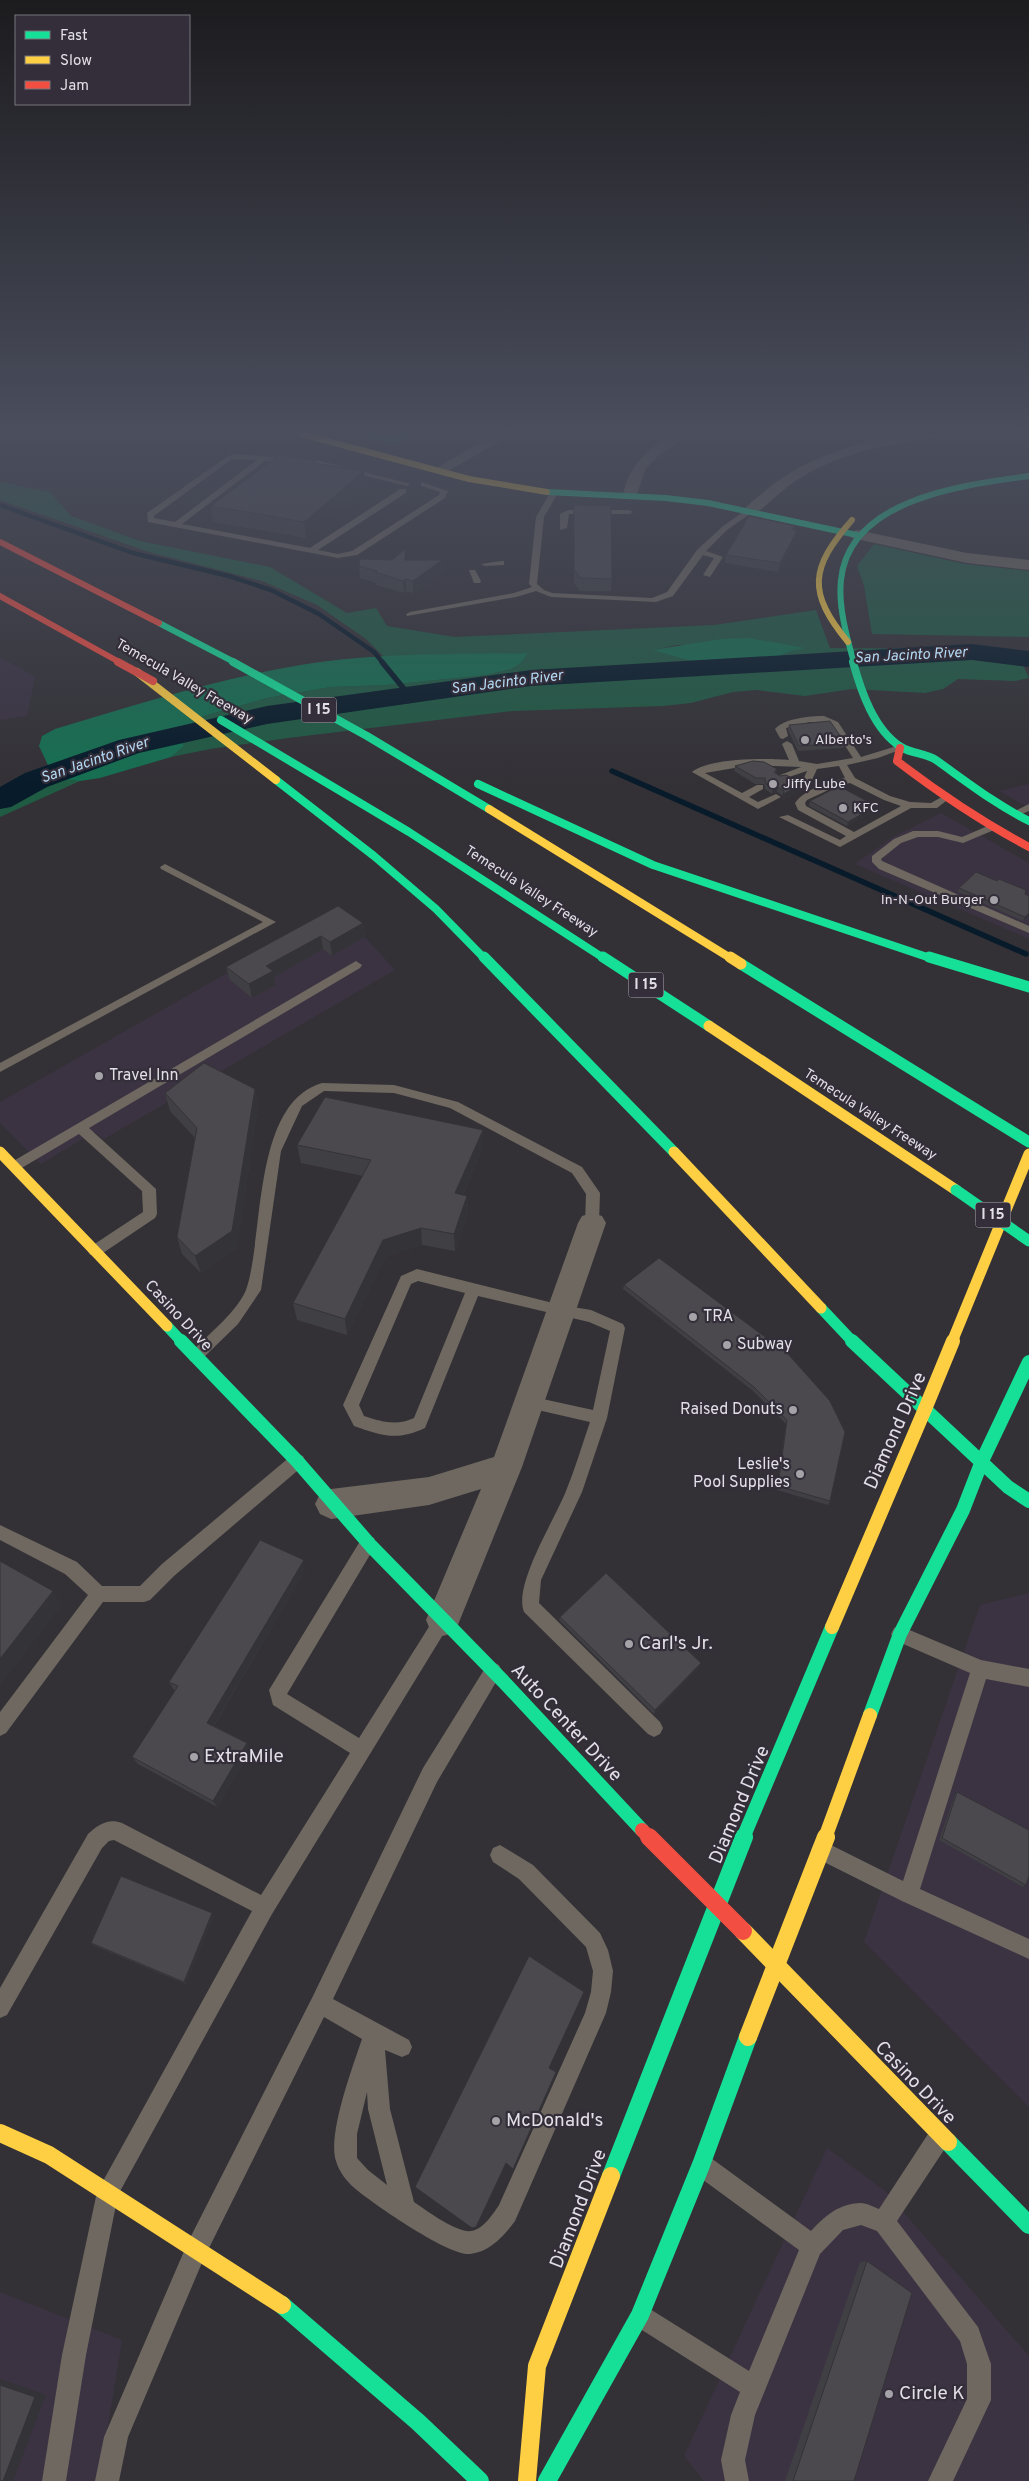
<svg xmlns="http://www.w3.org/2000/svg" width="1029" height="2481" font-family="Overpass,sans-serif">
	<rect width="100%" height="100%" fill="#333136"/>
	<g fill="#3b3342">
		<polygon points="0,657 35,677 27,716 0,720"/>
		<polygon points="1029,784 1029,808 999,791"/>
		<polygon points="941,813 1029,863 1029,939 855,864 893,837"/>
		<polygon points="328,916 339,919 365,937 395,970 104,1139 94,1132 41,1164 0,1123 0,1102"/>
		<polygon points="1029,1593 1029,2107 864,1942 980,1605"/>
		<polygon points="827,2148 885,2191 1029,2356 1029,2481 704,2481 684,2456"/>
		<polygon points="0,2292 122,2340 99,2481 0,2481"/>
	</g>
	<g fill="#205b44" fill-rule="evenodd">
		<polygon points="353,434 413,434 394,445"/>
		<path d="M0 482 50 492 71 516 140 541 270 567 347 613 376 608 387 626 455 637 714 625 816 610 830 648 987 649 1006 651 1019 657 1029 678 1015 681 958 679 943 689 925 693 852 689 805 696 757 690 733 692 691 703 663 706 513 711 288 738 210 749 171 757 183 747V733L197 718 267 698 331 687 387 685 487 675 511 669 520 664 527 653 384 657 366 639 317 605 262 581 149 552 0 500ZM677 645H786L805 648 788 652 750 672H730L653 650Z"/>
		<polygon points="874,544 965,564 1029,571 1029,637 872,634 864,586 857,566"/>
		<polygon points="54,778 80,781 0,817 0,809 17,796"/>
	</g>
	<g fill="#166f51">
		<polygon points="749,638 806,648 788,652 750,672 730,672 652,650 722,639"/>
		<path d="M528 653 520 664 511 669 487 675 387 685 331 687 267 698 197 718 183 733V747L171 757 100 778 80 781 54 778 39 746 42 736 55 729C142 703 229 675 320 662 388 653 459 654 528 653Z"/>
	</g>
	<polygon fill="#071b2a" points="50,772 54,778 17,796 0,809 0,791 27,778"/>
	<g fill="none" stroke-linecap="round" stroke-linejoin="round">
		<polyline stroke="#071b2a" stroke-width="4.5" points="0,505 133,553 229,576 271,590 319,614 374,652 383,663"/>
		<g stroke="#071b2a" stroke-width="5.5">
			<polyline points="382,662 409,695"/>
			<polyline points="612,771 1026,954"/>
		</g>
		<polygon fill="#071b2a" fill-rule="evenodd" points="972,644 1029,651 1029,667 972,660 531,686 267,724 139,753 47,787 11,807 0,809 0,787 25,773 119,740 267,706 531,670"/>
		<g fill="#6e6860" fill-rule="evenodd">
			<path d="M236 454 320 461 411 484 407 486 320 465 265 461 182 524 310 548 400 489H406V493L318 550 338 554 352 551 439 495 440 492 421 486V482L448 491 445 498 357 555 338 558 148 522 147 513 228 456ZM232 459 257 460 175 522 154 518V516Z"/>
			<polygon points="551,491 558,493 544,517 537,584 544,590 552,593 652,598 667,592 697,550 722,527 747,509 754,511 727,530 706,551 723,557 710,577 703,575 714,558 703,555 673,596 656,602 551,597 536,591 516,597 407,616 406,614 410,612 514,593 532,587 529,584 536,517"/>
			<polygon points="568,510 629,510 633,512 629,514 569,514 567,528 560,530 560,514"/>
			<polygon points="501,561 504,561 504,565 485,566 481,564"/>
			<polygon points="469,570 475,570 481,581 480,583 474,583"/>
			<path d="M824 716 838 722 861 757 900 745 905 748 878 758 847 765 855 778 890 796 910 802 931 803 945 795 950 798 937 808H911L840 847 779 817 788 815 840 840 846 836 798 810 795 803C805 789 829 782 845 778L839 766 817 769 811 782 796 789 791 786 804 778 807 771 780 780 775 777 801 767 752 765 705 773 742 793 757 785H763V789L749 797 758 802 776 794 781 797 758 809 692 772C708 758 768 758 789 760L782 744 787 741 792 744 799 761 817 764 853 758 835 730 827 722H810L786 728 788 736 783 739 780 738 775 729C785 718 810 716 824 716ZM850 783 884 800 901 806 854 832 806 806 805 803 807 800 837 786Z"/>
			<polygon points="1029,804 1029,811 1014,817 1009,814"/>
			<polygon points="990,825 995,828 994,830 963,843 938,837 918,837 901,843 881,859 882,861 1029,926 1029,933 879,869 872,862 872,856 894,839 913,831 938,831 962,837"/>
			<polygon points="165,864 276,922 0,1072 0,1063 263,922 161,869 160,867"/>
			<polygon points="356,961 362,965 360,968 89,1128 156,1189 157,1214 155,1218 100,1255 90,1255 88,1251 90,1247 143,1212 142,1191 79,1134 20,1169 10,1169 8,1166 10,1163"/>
			<path d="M322 1083 394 1085 458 1102 582 1167 600 1193 599 1223 592 1228 585 1223 586 1194 572 1173 450 1108 394 1093 324 1091 302 1106 281 1151 261 1290 238 1324 200 1361 195 1363 190 1361 188 1357 190 1353C206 1337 241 1308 247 1287 264 1232 253 1103 322 1083Z"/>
			<path d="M417 1269 561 1305 591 1310 623 1324 625 1328 607 1418 582 1492 541 1580 539 1603 660 1722 663 1728 660 1734 654 1737 648 1734 524 1612C513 1585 555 1519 566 1491 575 1469 582 1445 590 1422L529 1408 524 1407 521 1402 524 1397 529 1396 593 1410 610 1331 589 1322 478 1296 425 1428C397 1441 382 1436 354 1426L343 1405 401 1276ZM418 1281 465 1293 414 1418C397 1426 382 1422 364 1416L359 1405 411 1284Z"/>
			<polygon points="297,1454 303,1456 305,1461 303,1466 174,1576 150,1600 144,1602 103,1602 6,1733 0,1736 0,1712 88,1595 65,1574 0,1540 0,1525 77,1562 102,1586 140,1586 162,1564 291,1456"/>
			<path d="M368 1535 374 1538 376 1543 374 1548 287 1694 359 1738 437 1614 443 1612 449 1614 452 1620 272 1914 118 2195 86 2355 66 2481H42L62 2355 97 2192 252 1911 114 1840 109 1841 102 1848 7 2015 0 2018V1988L88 1834C98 1825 108 1818 122 1823L261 1895 350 1753 273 1705 269 1690 362 1538Z"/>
			<polygon points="900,1626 981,1660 1029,1669 1029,1687 986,1679 920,1889 1029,1939 1029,1959 902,1901 814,1857 811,1850 814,1843 821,1840 903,1881 970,1673 894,1640 891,1634 894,1628"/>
			<path d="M493 1662 499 1665 502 1671 499 1677 437 1782 333 1999 409 2040 412 2047 409 2054 402 2057 385 2050 390 2109 414 2202C426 2210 461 2237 475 2230 485 2226 493 2214 499 2205L585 2013 591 1992 593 1971 586 1947 519 1879 493 1862 490 1855 493 1848 500 1845 533 1865 600 1933 608 1950 613 1971 611 1992 606 2013 515 2221C504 2236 490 2252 470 2254 450 2257 370 2202 352 2186 345 2179 339 2171 336 2161 327 2135 353 2066 362 2039L324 2017 204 2258 128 2437 119 2481H95L104 2437 188 2242 313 1996 423 1768 487 1665ZM367 2092 368 2109 387 2185 368 2170 357 2158V2134Z"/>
			<path d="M938 2128 946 2131 949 2139 946 2147 897 2221 978 2327 991 2364V2400L953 2481H928L967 2399V2364L960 2341 877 2231 861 2225 843 2230 820 2254 755 2415 745 2460 749 2481H725L721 2460 731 2415 740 2392 634 2325 630 2317 634 2309 642 2305 650 2309 749 2371 799 2250 695 2174 692 2166 695 2158 703 2155 711 2158 811 2231C824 2217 839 2203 861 2203 866 2203 874 2207 879 2209L930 2131Z"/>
		</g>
		<g fill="#6e6860" fill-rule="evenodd">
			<polygon points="495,434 512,434 445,473 440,474 433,470"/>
			<path d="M672 434H689L658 456 646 468 635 499H625L623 496C628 466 647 450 672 434Z"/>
			<path d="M904 434H942L935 438C886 444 835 454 794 482 780 492 768 504 755 514L750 515 743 511C747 505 754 500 760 495 800 460 852 443 904 434Z"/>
			<polygon points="857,530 967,553 1029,560 1029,570 967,563 852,538 849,535 852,532"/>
			<polygon points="592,1213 602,1216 606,1223 522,1467 455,1632 443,1636 431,1632 426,1620 481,1489 429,1505 331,1519 320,1514 315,1504 320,1494 331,1489 429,1477 494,1457 578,1223 582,1216"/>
		</g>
		<g stroke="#16e098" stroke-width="6">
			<polyline points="547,492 666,498 708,503 857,535"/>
			<polyline points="159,623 236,663"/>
			<path d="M854 663C847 638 838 606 841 580 849 498 965 485 1029 476"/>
		</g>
		<g stroke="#16e098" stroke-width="8">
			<polyline points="233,662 367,736 489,809"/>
			<path d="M853 662C861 691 874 730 901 747 912 754 926 753 936 760 967 782 995 804 1029 821"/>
			<polyline points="221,720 409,832 605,959"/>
			<polyline points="276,780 374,856 436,909 485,959"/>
			<polyline points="478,784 653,865 933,959"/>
		</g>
		<g stroke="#16e098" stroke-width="11">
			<polyline points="484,957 674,1152"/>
			<polyline points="603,957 709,1026"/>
			<polyline points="929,957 1029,987"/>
			<polyline points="741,964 1029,1142"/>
			<polyline points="821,1308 853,1342"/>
			<polyline points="167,1326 182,1342"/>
		</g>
		<g stroke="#16e098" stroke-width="14">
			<polyline points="181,1341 297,1461 371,1546 503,1681 642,1830"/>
			<polyline points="852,1341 1008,1487 1029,1501"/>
			<polyline points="982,1461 1029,1362"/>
			<polyline points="870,1715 900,1634 963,1510 982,1461"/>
			<polyline points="743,1838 832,1627"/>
		</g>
		<g stroke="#16e098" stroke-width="18">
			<polyline points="948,2142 1029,2225"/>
			<polyline points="611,2176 744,1837"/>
			<polyline points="282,2305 418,2422 480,2481"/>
			<polyline points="547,2481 640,2315 701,2165 748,2037"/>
		</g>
		<g stroke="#ffcf43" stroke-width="6">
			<polyline points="301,434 469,479 547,492"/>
			<path d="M848 642C807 592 810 568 852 520"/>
		</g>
		<g stroke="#ffcf43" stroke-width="8">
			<polyline points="137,672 276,780"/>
			<polyline points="489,809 732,959"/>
		</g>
		<g stroke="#ffcf43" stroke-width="11">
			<polyline points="730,957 741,964"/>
			<polyline points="709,1026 956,1190"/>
			<polyline points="0,1152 167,1326"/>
			<polyline points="674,1152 821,1308"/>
			<polyline points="952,1342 1029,1154"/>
		</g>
		<g stroke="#ffcf43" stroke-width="14">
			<polyline points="925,1409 953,1341"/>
			<polyline points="832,1627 925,1409"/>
			<polyline points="825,1838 870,1715"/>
		</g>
		<g stroke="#ffcf43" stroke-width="18">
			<polyline points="743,1931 948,2142"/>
			<polyline points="748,2037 826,1837"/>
			<polyline points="0,2133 49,2155 282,2305"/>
			<polyline points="527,2481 537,2366 611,2176"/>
		</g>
		<g stroke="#f24e42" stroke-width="6">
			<polyline points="0,542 159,623"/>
			<polyline points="0,596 121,663"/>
		</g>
		<g stroke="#f24e42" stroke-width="8">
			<polyline points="118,662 153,681"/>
			<path d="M900 748 897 761C939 793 982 822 1029 847"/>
		</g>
		<polyline stroke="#f24e42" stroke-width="14" points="642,1830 650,1838"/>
		<polyline stroke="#f24e42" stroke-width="18" points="649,1837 743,1931"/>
		<polyline stroke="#16e098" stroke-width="11" points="956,1190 1029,1241"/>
	</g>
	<g fill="#403f43">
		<polygon points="317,464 364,471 365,486 306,538 213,522 211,506"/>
		<polygon points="574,505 612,579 611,591 580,591 574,583"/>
		<polygon points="795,526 794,530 796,539 778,572 725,563 726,555"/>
		<polygon points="406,560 442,573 413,593 406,591 404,593 376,585 376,583 360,578 359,566"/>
		<polygon points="789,725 845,743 843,748 798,751 788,730"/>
		<polygon points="735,766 777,769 776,773 780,776 792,778 791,782 796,785 803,784 802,790 782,800 783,796 777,792 772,794 765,789 764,784 755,784 734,771"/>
		<polygon points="810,801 876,806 875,811 847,826 809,806"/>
		<polygon points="959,888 1025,894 1029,896 1029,916 1023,921 958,892"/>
		<polygon points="338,906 363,923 365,937 332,956 323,949 274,977 275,985 252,998 230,980 226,967"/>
		<polygon points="255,1089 258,1106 237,1248 201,1273 182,1254 177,1237 195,1138 170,1111 165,1093"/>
		<polygon points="483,1130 483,1148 463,1195 467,1196 468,1213 455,1251 422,1245 385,1257 347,1335 297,1320 293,1303 363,1176 301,1163 297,1145"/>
		<polygon points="624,1285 845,1432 830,1501 828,1505 777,1490 786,1424 753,1391 623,1289"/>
		<polygon points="306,1569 214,1726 247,1743 251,1750 217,1807 138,1764 132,1757 176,1691 174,1690 169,1682"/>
		<polygon points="560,1617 700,1666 654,1714 559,1620"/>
		<polygon points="957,1792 1026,1885 1023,1887 939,1840 955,1795"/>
		<polygon points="214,1915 186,1984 93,1945 91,1943"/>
		<polygon points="867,2261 854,2481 785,2481 860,2262"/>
	</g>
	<g fill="#343337">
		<polygon points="364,471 365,486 306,538 304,522"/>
		<polygon points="797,531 796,539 778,572 780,563"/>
		<polygon points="442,560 442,573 413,593 413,581"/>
		<polygon points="406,579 406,591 404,593 403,581"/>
		<polygon points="803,784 802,790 782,800 783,794"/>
		<polygon points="778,787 777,792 772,794 773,788"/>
		<polygon points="876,806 875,811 847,826 848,822"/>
		<polygon points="1029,913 1029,916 1023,921 1025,917"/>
		<polygon points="363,923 365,937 332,956 330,942"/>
		<polygon points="321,936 323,949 274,977 275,985 252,998 249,984 266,966"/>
		<polygon points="255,1089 258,1106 237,1248 201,1273 195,1256"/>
		<polygon points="483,1130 483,1148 456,1211 455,1193"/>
		<polygon points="467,1196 468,1213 455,1251 454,1234"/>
		<polygon points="421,1228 422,1245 385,1257 347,1335 345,1319 383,1240"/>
		<polygon points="304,1560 306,1569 211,1730 207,1723"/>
		<polygon points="53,1591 62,1605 0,1686 0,1659"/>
		<polygon points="701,1663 700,1666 654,1714 655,1710"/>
		<polygon points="247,1743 251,1750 217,1807 213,1801"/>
		<polygon points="212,1913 214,1915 186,1984 184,1982"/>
		<polygon points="0,2379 46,2395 13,2481 3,2481"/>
	</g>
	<g fill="#4b494e" stroke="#343337">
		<polygon points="279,455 316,461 314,463 364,471 304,522 211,506"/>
		<polygon points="574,505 611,506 612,579 581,578 574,570"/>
		<polygon points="749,516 795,526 792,529 797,531 780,563 726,555"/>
		<polygon points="405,549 405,560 442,560 413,581 406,579 403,581 375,572 377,571 359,566 360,559 392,560"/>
		<polygon points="830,721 845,743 799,746 789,725"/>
		<polygon points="753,761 764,762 777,769 774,772 780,776 786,775 792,778 790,781 796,785 803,784 783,794 784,791 778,787 773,788 766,784 765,778 756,778 735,766"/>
		<polygon points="839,786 876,806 848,822 810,801"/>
		<polygon points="976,872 997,881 999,879 1026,890 1025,894 1029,896 1029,913 1025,917 959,888"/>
		<polygon points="338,906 363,923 330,942 321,936 266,966 273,971 249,984 226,967"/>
		<polygon points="204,1063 255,1089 232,1231 195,1256 177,1237 197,1128 165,1093"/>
		<polygon points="325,1097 483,1130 455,1193 467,1196 454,1234 421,1228 383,1240 345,1319 293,1303 371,1160 297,1145"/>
		<polygon points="659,1258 788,1354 830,1401 845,1432 830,1501 778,1486 787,1420 754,1387 624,1285"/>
		<polygon points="260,1540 304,1560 207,1723 247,1743 213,1801 132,1757 178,1686 169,1682"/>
		<polygon points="0,1561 53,1591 0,1659"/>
		<polygon points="606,1573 701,1663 655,1710 560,1617"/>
		<polygon points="957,1792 1029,1830 1029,1876 1026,1885 942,1838"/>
		<polygon points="121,1876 212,1913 184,1982 91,1943"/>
		<polygon points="529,1956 584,1992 549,2068 556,2072 513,2169 506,2163 476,2227 472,2228 415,2187"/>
		<polygon points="867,2261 912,2293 854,2481 793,2481"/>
		<polygon points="0,2385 35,2397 3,2481 0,2481"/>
	</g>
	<linearGradient id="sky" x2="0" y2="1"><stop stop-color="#1c1b1e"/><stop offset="0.55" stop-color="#4a4e5d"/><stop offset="1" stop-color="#4a4e5d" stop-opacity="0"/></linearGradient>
	<rect width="1029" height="782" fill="url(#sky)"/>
	<g fill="#a5a2a8" stroke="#332e39" stroke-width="2">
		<circle cx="805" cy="740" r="5"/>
		<circle cx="773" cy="784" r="5"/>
		<circle cx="843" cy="808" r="5"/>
		<circle cx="994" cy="900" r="5"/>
		<circle cx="99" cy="1076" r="5"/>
		<circle cx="693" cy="1317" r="5"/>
		<circle cx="727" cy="1345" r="5"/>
		<circle cx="793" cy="1410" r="5"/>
		<circle cx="800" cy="1474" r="5"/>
		<circle cx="629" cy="1644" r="5"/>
		<circle cx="194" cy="1757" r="5"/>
		<circle cx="496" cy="2121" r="5"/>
		<circle cx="889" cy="2394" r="5"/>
	</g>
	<g text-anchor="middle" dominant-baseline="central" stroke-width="4.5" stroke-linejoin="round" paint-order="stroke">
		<g font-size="14" fill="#e3dfe6" stroke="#332e39">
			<text transform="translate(184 682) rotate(30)">Temecula Valley Freeway</text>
			<text transform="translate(531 892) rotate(33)">Temecula Valley Freeway</text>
			<text transform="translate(870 1115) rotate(33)">Temecula Valley Freeway</text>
		</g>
		<g font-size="14" fill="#e3dfe6" stroke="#332e39" text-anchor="start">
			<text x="815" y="740">Alberto's</text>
			<text x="783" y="784">Jiffy Lube</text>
			<text x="853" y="808">KFC</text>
			<text x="984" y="900" text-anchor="end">In-N-Out Burger</text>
		</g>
		<g font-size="15" font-style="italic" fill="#b4d9f4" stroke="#332e39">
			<text transform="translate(911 656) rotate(-3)">San Jacinto River</text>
			<text transform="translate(507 683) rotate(-7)">San Jacinto River</text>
			<text transform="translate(95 761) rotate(-19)">San Jacinto River</text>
		</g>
		<g fill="#332e39" stroke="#aeaab2" stroke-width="1">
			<rect x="301.5" y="697.5" width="35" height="25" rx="4"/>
			<rect x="628.5" y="972.5" width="35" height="25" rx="4"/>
			<rect x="975.5" y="1202.5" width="35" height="25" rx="4"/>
		</g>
		<g font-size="15" font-weight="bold" fill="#e3dfe6">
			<text x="319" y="710">I 15</text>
			<text x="646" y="985">I 15</text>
			<text x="993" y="1215">I 15</text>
		</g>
		<g font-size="16" fill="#e3dfe6" stroke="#332e39" text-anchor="start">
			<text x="109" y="1076">Travel Inn</text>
			<text x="703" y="1317">TRA</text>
			<text x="737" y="1345">Subway</text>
			<text x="783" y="1410" text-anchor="end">Raised Donuts</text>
			<text x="790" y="1465" text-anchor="end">Leslie's<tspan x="790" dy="18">Pool Supplies</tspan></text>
		</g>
		<g font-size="16" fill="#e3dfe6" stroke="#332e39">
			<text transform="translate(178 1316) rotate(47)">Casino Drive</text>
		</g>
		<g font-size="19" fill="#e3dfe6" stroke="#332e39">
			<text transform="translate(896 1431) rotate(-66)">Diamond Drive</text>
			<text transform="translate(566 1723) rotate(47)">Auto Center Drive</text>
			<text transform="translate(740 1805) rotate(-67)">Diamond Drive</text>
			<text transform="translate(915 2083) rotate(46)">Casino Drive</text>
			<text transform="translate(579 2209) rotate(-69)">Diamond Drive</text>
		</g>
		<g font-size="19" fill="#e3dfe6" stroke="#332e39" text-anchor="start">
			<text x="639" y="1644">Carl's Jr.</text>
			<text x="204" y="1757">ExtraMile</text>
			<text x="506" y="2121">McDonald's</text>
			<text x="899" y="2394">Circle K</text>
		</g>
	</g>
	<rect x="15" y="15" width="175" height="90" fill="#332e39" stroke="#79757e"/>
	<rect x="25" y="31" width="25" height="8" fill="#16e098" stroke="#79757e"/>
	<text x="60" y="40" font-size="15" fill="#e3dfe6">Fast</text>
	<rect x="25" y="56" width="25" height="8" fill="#ffcf43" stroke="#79757e"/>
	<text x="60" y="65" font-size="15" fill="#e3dfe6">Slow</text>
	<rect x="25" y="81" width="25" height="8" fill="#f24e42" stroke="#79757e"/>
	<text x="60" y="90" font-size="15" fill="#e3dfe6">Jam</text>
</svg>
